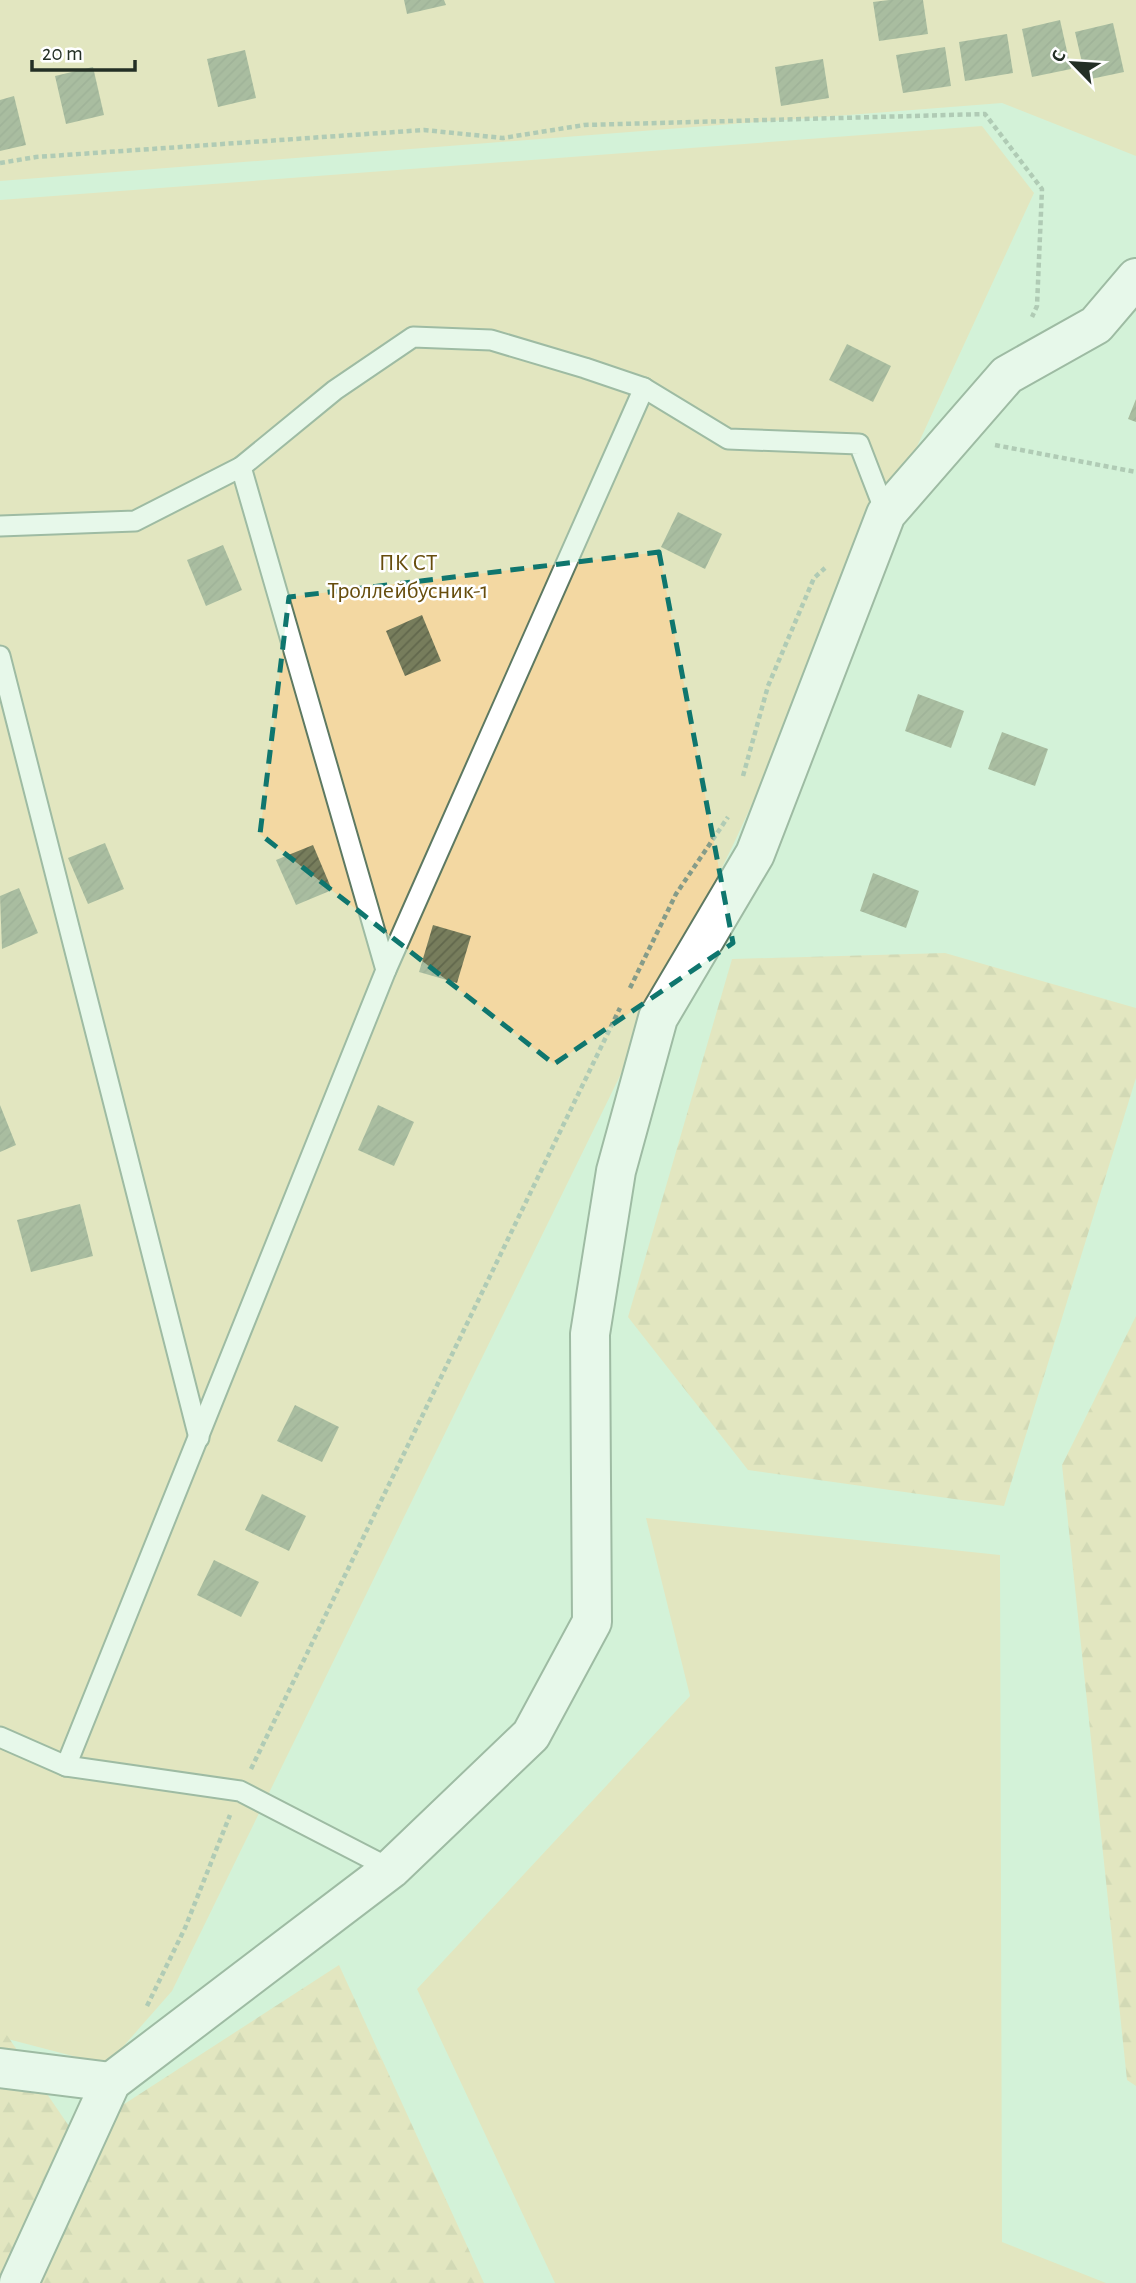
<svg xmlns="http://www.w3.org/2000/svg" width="1136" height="2283" font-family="'Alegreya Sans',sans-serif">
	<defs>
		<pattern id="forest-firs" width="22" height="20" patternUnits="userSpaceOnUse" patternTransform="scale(1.75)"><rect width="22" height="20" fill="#f3d8a2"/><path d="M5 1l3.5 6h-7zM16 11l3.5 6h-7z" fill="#d0ba8b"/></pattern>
		<pattern id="building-hatch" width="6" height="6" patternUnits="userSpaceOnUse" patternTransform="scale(1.75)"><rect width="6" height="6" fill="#777d5c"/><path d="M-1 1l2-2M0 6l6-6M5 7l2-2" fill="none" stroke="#61674c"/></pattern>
	</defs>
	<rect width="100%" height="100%" fill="#d3f2d8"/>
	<g fill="#f3d8a2">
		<polygon points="0,0 1136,0 1136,156 1002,103 0,181"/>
		<polygon points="982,126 1034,193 734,843 172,1991 107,2065 0,2037 0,200"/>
		<polygon points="646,1518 1000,1555 1002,2242 1106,2283 555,2283 417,1989 690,1696"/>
	</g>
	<g fill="url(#forest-firs)">
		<polygon points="945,953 1136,1008 1136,1078 1004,1506 748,1470 628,1317 732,959"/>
		<polygon points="1136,1316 1136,2086 1127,2080 1062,1465"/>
		<polygon points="339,1965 484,2283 41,2283 115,2110"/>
		<polygon points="0,2025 73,2132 5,2283 0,2283"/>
	</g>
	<g fill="url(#building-hatch)">
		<polygon points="404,0 444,0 446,5 407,14"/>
		<polygon points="889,0 923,0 928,34 879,41 873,2"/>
		<polygon points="1060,20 1071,69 1032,77 1022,29"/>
		<polygon points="1113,23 1124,72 1086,80 1075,32"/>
		<polygon points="1007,34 1013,73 965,81 959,42"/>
		<polygon points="945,47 951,86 903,93 896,55"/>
		<polygon points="245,50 256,98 218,107 207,59"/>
		<polygon points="823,59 829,98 781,106 775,67"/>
		<polygon points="93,67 104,115 66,124 55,76"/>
		<polygon points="14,96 26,145 0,151 0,100"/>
		<polygon points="847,344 891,366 873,402 829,380"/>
		<polygon points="1136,399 1136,422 1128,419"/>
		<polygon points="678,512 722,534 705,569 661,547"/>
		<polygon points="223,545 242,590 206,606 187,560"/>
		<polygon points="422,615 441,661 405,676 386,631"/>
		<polygon points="918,694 964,711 951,748 905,731"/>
		<polygon points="1002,732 1048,749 1035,786 988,769"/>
		<polygon points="105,843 124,889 88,904 68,858"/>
		<polygon points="313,845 332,890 296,905 276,860"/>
		<polygon points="873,873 919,891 906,928 860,911"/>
		<polygon points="19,888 38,933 2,949 0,896"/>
		<polygon points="433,925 471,936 457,983 419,972"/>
		<polygon points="0,1105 16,1145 0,1152"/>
		<polygon points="378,1105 414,1122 394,1166 358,1150"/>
		<polygon points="80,1204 93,1256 31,1272 17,1220"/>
		<polygon points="295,1405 339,1427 322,1462 277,1441"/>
		<polygon points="262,1494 306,1516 289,1551 245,1530"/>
		<polygon points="214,1560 259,1582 241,1617 197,1595"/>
	</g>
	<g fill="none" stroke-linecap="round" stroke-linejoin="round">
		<g stroke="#5d7962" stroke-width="23">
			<g id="lane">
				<polyline points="241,467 386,970"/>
				<polyline points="0,526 135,521 241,467 335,390 413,337 491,340 585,368 644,388 728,439 859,444 886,514"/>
				<polyline points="0,656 199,1438"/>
				<polyline points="0,1737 66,1766 240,1791 391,1869"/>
				<polyline points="66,1766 386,970 644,388"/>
			</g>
		</g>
		<g stroke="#5d7962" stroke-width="42">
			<g id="street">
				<polyline points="0,2068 111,2082"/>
				<polyline points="19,2283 111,2082 391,1869 531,1735 592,1622 590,1334 616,1171 658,1018 755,854 886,514 1007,375 1096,325 1136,278"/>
			</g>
		</g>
		<g stroke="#859c89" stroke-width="4.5" stroke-dasharray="5 3.5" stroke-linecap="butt">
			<polyline points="0,163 36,157 424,130 503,138 584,125 985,114 1042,189 1037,306 1032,317"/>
			<polyline points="995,445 1136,472"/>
			<polyline points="743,776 768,686 814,578 825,568"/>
			<polyline points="630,988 676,894 728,817"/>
			<polyline points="251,1769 620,1008"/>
			<polyline points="147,2006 185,1928 230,1815"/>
		</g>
		<use href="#lane" stroke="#fff" stroke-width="19"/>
		<use href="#street" stroke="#fff" stroke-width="38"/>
	</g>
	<path d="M0 0H1136V2283H0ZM659 552 733 943 554 1064 260 834 289 597Z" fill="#d3f2d8" fill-opacity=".55" fill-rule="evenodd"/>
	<path fill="none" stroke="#0f766e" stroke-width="5" stroke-dasharray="14 9" stroke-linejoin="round" d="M659 552 733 943 554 1064 260 834 289 597Z"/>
	<g text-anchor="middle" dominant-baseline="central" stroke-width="5" stroke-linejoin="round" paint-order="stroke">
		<g font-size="24" fill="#674d0d" stroke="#fff">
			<text x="408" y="563">ПК СТ<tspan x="408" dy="28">Троллейбусник-1</tspan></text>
		</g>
	</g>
	<g transform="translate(1073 63) rotate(295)" stroke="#ffffff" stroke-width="5" paint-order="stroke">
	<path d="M0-5L12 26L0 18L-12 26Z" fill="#232f25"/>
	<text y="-10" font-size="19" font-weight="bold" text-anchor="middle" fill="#232f25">С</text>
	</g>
	<path d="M32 60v10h103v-10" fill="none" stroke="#232f25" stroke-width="3.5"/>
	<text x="42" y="60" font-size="21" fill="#232f25" stroke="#ffffff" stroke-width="5" paint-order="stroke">20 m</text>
</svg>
